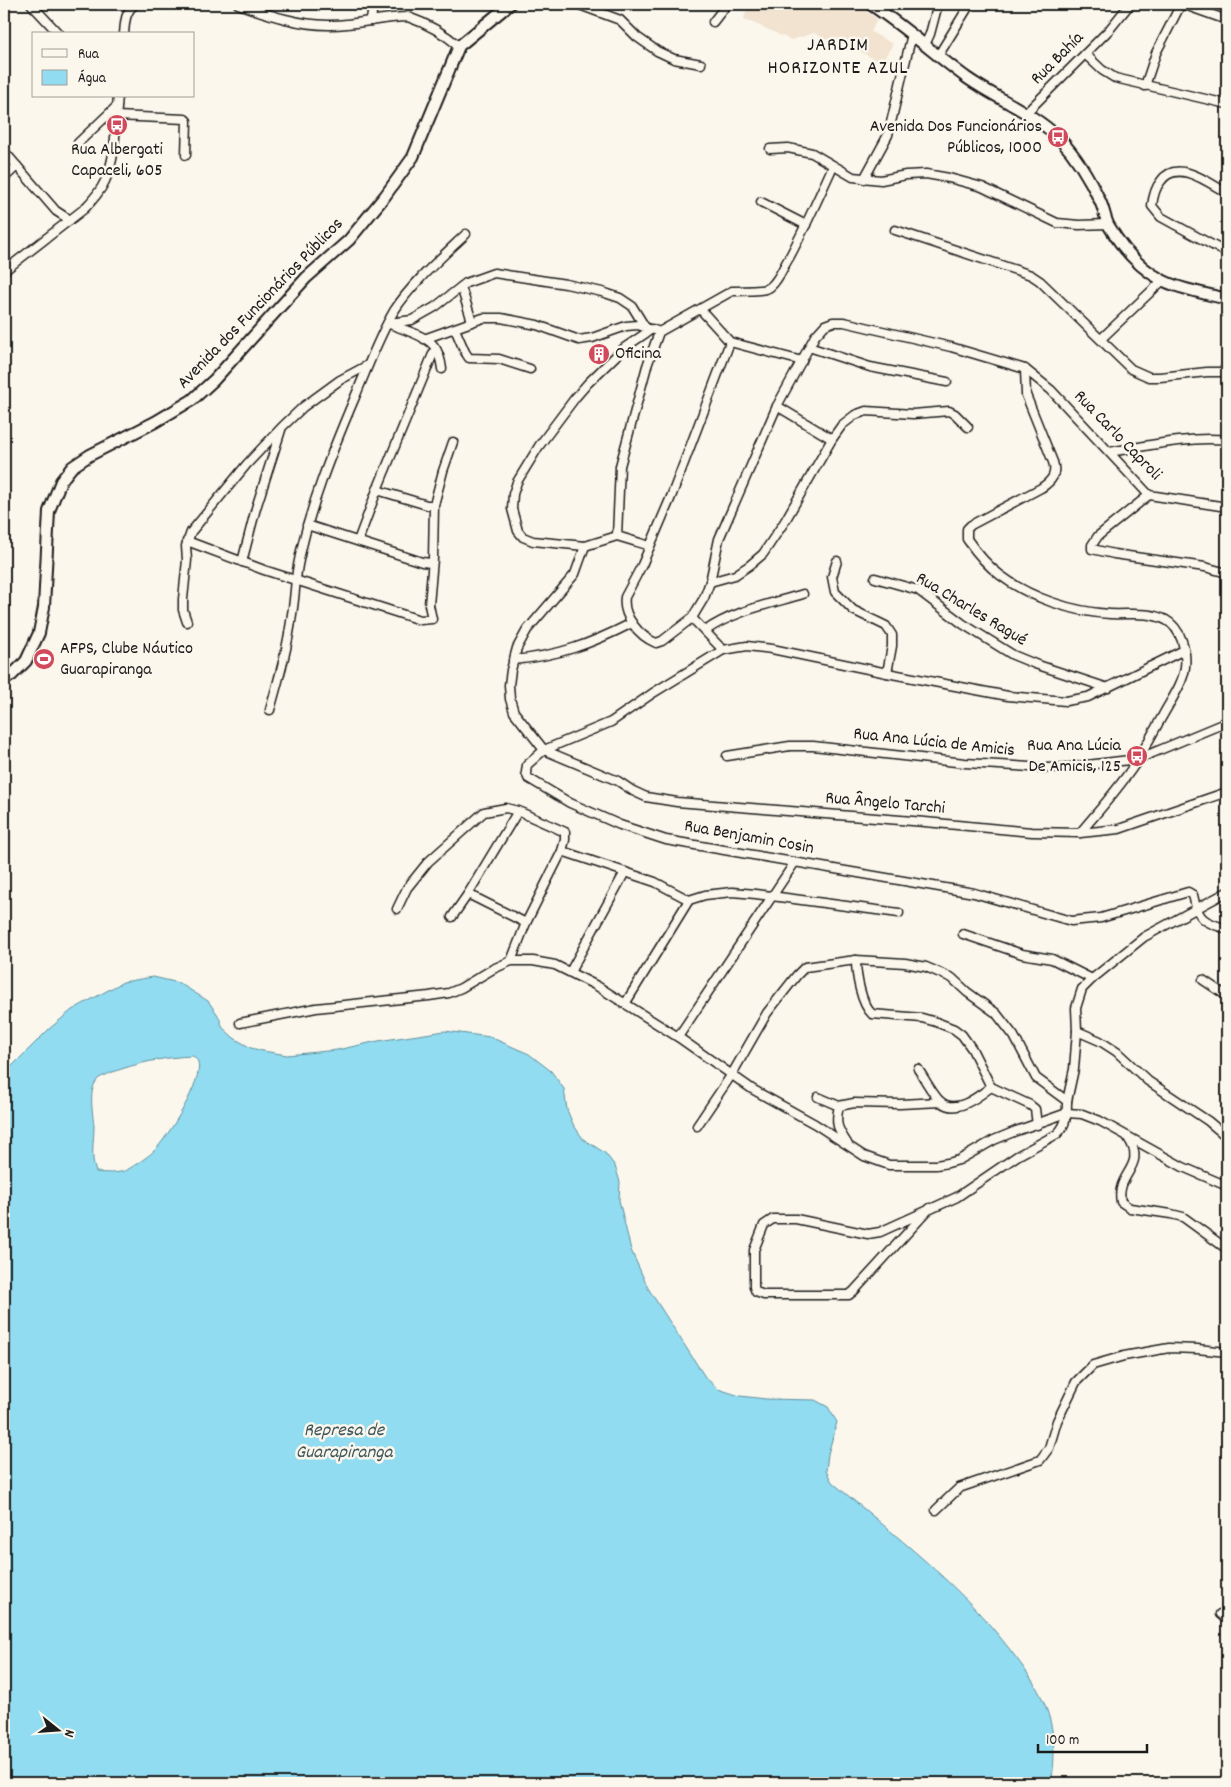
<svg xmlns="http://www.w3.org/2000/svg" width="1231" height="1787" font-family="Dekko,sans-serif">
	<rect width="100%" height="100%" fill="#fbf7ec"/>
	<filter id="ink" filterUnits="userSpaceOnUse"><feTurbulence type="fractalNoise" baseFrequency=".02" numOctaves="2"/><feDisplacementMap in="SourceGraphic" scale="10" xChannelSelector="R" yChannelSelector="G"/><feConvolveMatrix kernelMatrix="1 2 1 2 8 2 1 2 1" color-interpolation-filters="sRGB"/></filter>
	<g filter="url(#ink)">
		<polygon fill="#f2e3d0" points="748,4 820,4 824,7 826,4 856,4 877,19 871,32 893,44 881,63 836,38 833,43 814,33 791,40 744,19"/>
		<path fill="#91dcf1" stroke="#628f9c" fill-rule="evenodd" d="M153 977 179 983 208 1001 218 1015 223 1028 234 1038 251 1048 263 1051 287 1055 337 1050 378 1041 445 1031 490 1037 529 1054 551 1071 564 1089 567 1110 573 1124 583 1139 605 1153 615 1166 620 1182 619 1200 631 1250 648 1288 705 1377 718 1389 740 1396 766 1399 815 1400 828 1407 837 1422 828 1454 826 1471 832 1482C894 1535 961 1585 1011 1651 1024 1668 1037 1685 1045 1705 1055 1730 1056 1757 1051 1783H4V1074L49 1029 72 1010 123 982ZM193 1056C195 1058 197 1059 198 1062 204 1079 168 1137 155 1150 148 1157 135 1165 127 1170 117 1174 106 1173 96 1172 90 1156 94 1142 94 1126 93 1112 87 1089 99 1078 102 1076 107 1075 110 1073 137 1063 164 1057 193 1056Z"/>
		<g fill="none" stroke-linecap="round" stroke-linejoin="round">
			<g stroke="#1c1c1c" stroke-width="11">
				<g id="street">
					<polyline points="31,4 59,34"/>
					<path d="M238 4C267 14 300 26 331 25 357 25 382 17 408 17 425 23 445 34 459 46"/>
					<polyline points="577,4 620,20 637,37 657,51 674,59 701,64"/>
					<polyline points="1182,4 1227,20"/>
					<polyline points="371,21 373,4"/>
					<polyline points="713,22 727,4"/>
					<path d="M124 34C125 22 125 12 135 4"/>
					<polyline points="925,45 930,34 938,4"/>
					<polyline points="1085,54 1102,70 1115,78 1227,104"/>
					<polyline points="938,56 970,4"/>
					<polyline points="1145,86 1156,53 1181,4"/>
					<polyline points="1026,113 1109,30 1130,4"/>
					<polyline points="116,116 185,119 187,121 186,155"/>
					<polyline points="78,143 117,106"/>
					<polyline points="770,149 788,148 812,153 853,177 881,180 906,175 926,174 949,178 982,187 1057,223 1079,225 1108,224"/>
					<polyline points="4,151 56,211 70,220"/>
					<polyline points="4,178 17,166"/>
					<polyline points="864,179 888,135 912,34"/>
					<path d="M1227 193C1209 183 1177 158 1161 181 1155 188 1153 197 1152 206L1161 217 1227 253"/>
					<polyline points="761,202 806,225"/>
					<polyline points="895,230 1031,275 1040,281 1131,369 1149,377 1160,377 1207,372 1227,372"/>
					<path d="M4 271 84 209C92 201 100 192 105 181 117 156 115 123 118 96"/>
					<polyline points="461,287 472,321"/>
					<polyline points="701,310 730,342 802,361"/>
					<polyline points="389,323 412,320 435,307 466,283 494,273 566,284 602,292 620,298 632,306 645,327"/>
					<path d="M390 324C402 329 427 336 434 346 439 352 441 361 442 369"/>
					<polyline points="455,329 465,352 469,358 499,359 530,369"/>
					<polyline points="424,339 483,318 501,318 537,325 579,340 592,338 626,326 638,325 647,328"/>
					<polyline points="1101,339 1162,281"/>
					<path d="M730 342 671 497 642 565 625 597C622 616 639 636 656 643L662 641 692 618 704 598 710 582 719 539 777 406 815 336 825 325 833 322H844L951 347 1025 369 1051 390 1149 495 1227 507"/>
					<polyline points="809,347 870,367 947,382"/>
					<path d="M1025 369 1026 395 1053 462C1057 474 1052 481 1041 488L971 525 967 529V539C976 552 988 566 1000 575 1030 598 1073 612 1110 614 1129 615 1148 611 1166 620 1181 628 1187 651 1185 667 1183 684 1171 700 1163 715 1155 729 1147 744 1139 758 1122 785 1100 809 1080 833"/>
					<polyline points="777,406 832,439"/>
					<path d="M1109 452C1148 446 1188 436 1227 440"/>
					<polyline points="377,490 427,505 434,505"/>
					<polyline points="1149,495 1098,536 1092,545 1092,549 1114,554 1205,567 1227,573"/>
					<polyline points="307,525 422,562 431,563 432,561"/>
					<path d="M617 536 620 466 647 366 659 332 732 291C742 290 764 292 770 287 779 280 783 267 789 258 805 228 819 197 833 166"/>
					<polyline points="187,541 264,570 420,620 432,619 429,605 433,559 434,505 443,471 453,442"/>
					<polyline points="358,541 377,490 435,349"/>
					<polyline points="585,546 575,574 527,630 517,648 511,670 509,685 510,699 514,712 544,750 618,781 633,791 646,797 677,802 925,822 1032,832 1080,833 1119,829 1227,792"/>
					<polyline points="650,546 617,536 585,546 533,541 523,537 518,531 512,509 513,494 517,482 539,446 575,398 588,383 624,348 652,329 659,332"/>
					<polyline points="837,561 832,577 835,592 853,610 886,626 892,635 892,646 887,673"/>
					<polyline points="242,562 256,508 281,430"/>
					<polyline points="875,578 918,590 963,624 1013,655 1035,664 1108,688"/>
					<polyline points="710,582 735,575 750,565 763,554 785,521 832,439 842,425 855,415 866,411 913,414 949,411 955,414 968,427"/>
					<polyline points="692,618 723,650 747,646 772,649 887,673 1008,696 1066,701 1088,697 1184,650"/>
					<polyline points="187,622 183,610 183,599 187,560 186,546 191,532 247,464 282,427 303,407 340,380 368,365"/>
					<path d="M705 631C733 611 770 604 803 594"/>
					<path d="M723 650 653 693 611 722 544 750 527 765 526 772 528 778 570 803 620 825 666 840 974 893 1071 921 1101 918 1188 892 1193 895C1198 920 1204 922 1227 929"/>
					<path d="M513 660C558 656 591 644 632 623"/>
					<path d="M270 710C279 678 288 647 292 614 295 598 295 581 298 565 309 508 332 451 355 397 367 369 378 338 394 311 411 284 443 256 466 234"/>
					<polyline points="727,756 790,746 813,746 965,763 1047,768 1070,767 1138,759 1227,722"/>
					<polyline points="397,909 407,888 428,862 484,812 506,808 518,811"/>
					<polyline points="452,917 468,894"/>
					<polyline points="526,923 468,894 518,811 565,832 565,840 562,851 655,882 689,900 705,895 732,892 756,894 899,913"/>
					<polyline points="963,934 1022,954 1052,959 1092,979"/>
					<path d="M856 960C856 975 861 1004 872 1014L922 1018 936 1022 954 1029 962 1035 972 1049 991 1087 1030 1105 1035 1109 1037 1125"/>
					<polyline points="511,961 526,923 562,851"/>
					<polyline points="570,972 625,872"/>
					<polyline points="1203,980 1227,996"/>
					<polyline points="625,1004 689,900"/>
					<polyline points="240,1023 316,1008 429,996 449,993 461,988 493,969 511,961 533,961 555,965 597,986 678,1037 752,1089 815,1124 864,1156 889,1165 936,1165 948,1163 959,1160 994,1140 1016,1131 1067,1113 1082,1114 1100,1121 1183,1167 1227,1186"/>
					<polyline points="1077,1031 1100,1041 1117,1052 1148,1081 1208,1121 1227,1137"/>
					<polyline points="678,1037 795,862"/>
					<path d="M918 1069C923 1076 934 1097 941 1102 956 1115 979 1096 991 1087"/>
					<polyline points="818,1097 839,1106 854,1103 900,1104 941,1102"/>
					<polyline points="1067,1101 1074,1069 1077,1031 1076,1008 1082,989 1092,979 1144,937 1227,892"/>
					<path d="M839 1106C835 1123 837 1128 847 1143"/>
					<path d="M697 1126 732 1074 767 1013 797 975 805 967 856 960 905 963 926 967 952 978 967 992 996 1013 1014 1036 1036 1078 1067 1101C1067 1113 1067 1125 1057 1134L1017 1156 957 1197 880 1232 868 1234 796 1219H773L764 1225 754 1250V1287L756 1292 764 1295H849L854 1291 930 1208"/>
					<path d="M1128 1138C1148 1167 1115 1173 1121 1202L1130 1208 1171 1214 1183 1217 1227 1249"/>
					<polyline points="936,1510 959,1488 1040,1460 1049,1448 1057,1421 1076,1382 1093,1365 1124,1356 1169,1348 1197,1349 1227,1352"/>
					<polyline points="1220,1614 1227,1620"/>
				</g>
			</g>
			<g stroke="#1c1c1c" stroke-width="14">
				<g id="secondary">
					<path d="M870 4C904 26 934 54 967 78 997 99 1032 112 1059 138 1076 156 1090 179 1100 201 1104 209 1105 219 1109 226 1122 248 1139 268 1162 280 1178 289 1208 294 1227 299"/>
					<polyline points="4,680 12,675 26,661 39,633 44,607 49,511 61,481 72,467 90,455 155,422 192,400 214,380 306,278 349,240 385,196 413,157 459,46 510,4"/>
				</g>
			</g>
			<use href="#street" stroke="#fbf7ec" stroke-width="8"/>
			<use href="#secondary" stroke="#fbf7ec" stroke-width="10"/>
		</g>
	</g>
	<defs>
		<g id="bus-disc" transform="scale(1.125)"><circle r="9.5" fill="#d1495b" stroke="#fbf7ec"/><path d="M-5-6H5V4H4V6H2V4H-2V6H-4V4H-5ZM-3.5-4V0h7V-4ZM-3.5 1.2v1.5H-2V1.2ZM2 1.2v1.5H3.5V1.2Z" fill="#fff"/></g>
		<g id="building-disc" transform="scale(1.125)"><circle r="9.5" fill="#d1495b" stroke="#fbf7ec"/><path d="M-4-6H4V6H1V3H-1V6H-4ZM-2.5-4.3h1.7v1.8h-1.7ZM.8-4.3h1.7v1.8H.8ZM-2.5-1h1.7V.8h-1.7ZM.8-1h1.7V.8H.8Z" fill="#fff"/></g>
		<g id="stadium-disc" transform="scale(1.125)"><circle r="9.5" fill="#d1495b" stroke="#fbf7ec"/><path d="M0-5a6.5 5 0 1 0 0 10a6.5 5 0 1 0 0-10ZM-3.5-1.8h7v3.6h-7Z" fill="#fff"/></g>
	</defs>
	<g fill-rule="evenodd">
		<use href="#bus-disc" x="117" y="125"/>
		<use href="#bus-disc" x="1058" y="137"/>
		<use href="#building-disc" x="599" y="354"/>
		<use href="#stadium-disc" x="44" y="659"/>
		<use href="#bus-disc" x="1137" y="756"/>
	</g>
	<g text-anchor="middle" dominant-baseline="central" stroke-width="5" stroke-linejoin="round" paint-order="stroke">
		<g font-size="18" fill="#1c1c1c" stroke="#fbf7ec">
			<text transform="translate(1058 59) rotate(-45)">Rua Bahía</text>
			<text transform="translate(261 304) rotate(-46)">Avenida dos Funcionários Públicos</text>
			<text transform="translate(1117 436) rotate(46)">Rua Carlo Caproli</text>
			<text transform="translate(971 610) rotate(31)">Rua Charles Ragué</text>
			<text transform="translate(934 743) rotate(6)">Rua Ana Lúcia de Amicis</text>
			<text transform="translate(885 804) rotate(5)">Rua Ângelo Tarchi</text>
			<text transform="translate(749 838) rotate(10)">Rua Benjamin Cosin</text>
		</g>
		<g font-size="18" fill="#1c1c1c" stroke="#fbf7ec" text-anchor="end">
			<text x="1042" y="127">Avenida Dos Funcionários<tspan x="1042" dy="21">Públicos, 1000</tspan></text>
			<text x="117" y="150" text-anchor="middle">Rua Albergati<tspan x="117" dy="21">Capaceli, 605</tspan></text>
			<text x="615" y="354" text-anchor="start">Oficina</text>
			<text x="60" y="649" text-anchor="start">AFPS, Clube Náutico<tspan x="60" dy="21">Guarapiranga</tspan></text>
			<text x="1121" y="746">Rua Ana Lúcia<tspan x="1121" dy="21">De Amicis, 125</tspan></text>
		</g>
		<g font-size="19" font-style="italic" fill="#3f565c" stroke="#fbf7ec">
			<text x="344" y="1431">Represa de<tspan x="344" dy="22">Guarapiranga</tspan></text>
		</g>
		<g font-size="20" letter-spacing="1" fill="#1c1c1c" stroke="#fbf7ec">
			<text x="838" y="46">JARDIM<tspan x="838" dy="23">HORIZONTE AZUL</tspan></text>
		</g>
	</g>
	<rect width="1231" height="1787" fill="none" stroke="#fbf7ec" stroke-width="20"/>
	<rect x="10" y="10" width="1211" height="1767" fill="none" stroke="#1c1c1c" stroke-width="2" filter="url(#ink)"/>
	<rect x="32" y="32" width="162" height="65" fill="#fbf7ec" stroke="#a29f99"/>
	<rect x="42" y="49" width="25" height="8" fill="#fbf7ec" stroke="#a29f99"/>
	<text x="78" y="58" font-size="15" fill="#1c1c1c">Rua</text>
	<rect x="42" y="70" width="25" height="15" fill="#91dcf1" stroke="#a29f99"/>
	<text x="78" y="82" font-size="15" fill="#1c1c1c">Água</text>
	<g transform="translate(58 1730) rotate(107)" stroke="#fbf7ec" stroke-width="4" paint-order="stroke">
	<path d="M0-4L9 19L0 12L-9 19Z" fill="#1c1c1c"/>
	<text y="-8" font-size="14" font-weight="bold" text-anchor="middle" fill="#1c1c1c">N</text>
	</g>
	<path d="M1038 1744v8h109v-8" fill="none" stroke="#1c1c1c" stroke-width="2.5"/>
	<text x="1046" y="1744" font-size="15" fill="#1c1c1c" stroke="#fbf7ec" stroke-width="4" paint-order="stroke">100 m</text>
</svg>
